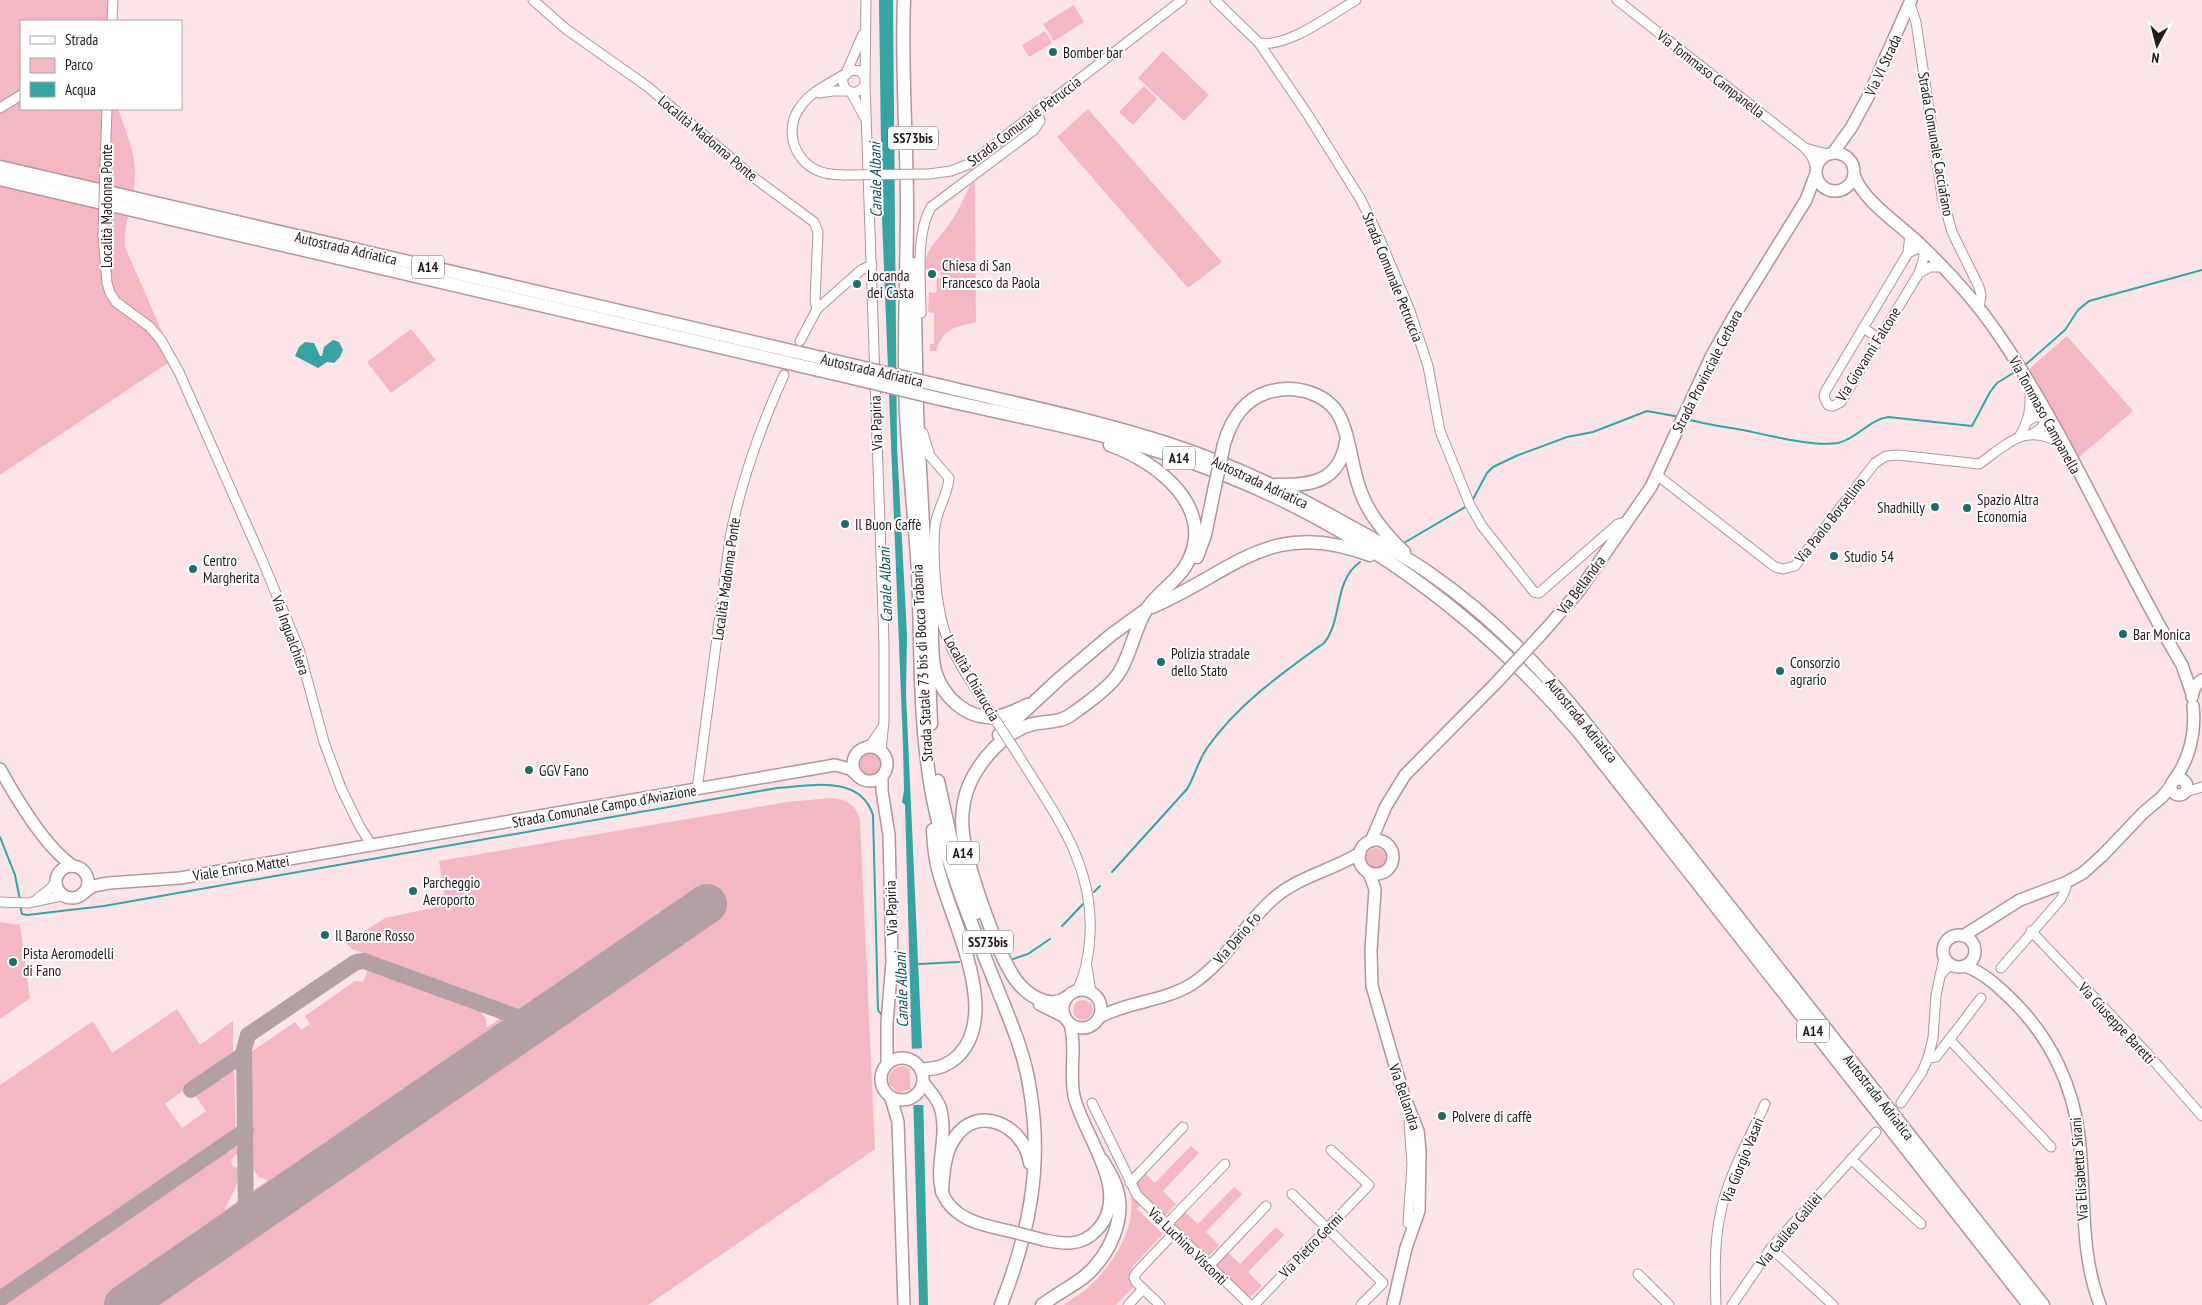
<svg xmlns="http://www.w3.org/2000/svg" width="2202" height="1305" font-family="'PT Sans Narrow',sans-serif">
	<rect width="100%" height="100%" fill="#fce4e9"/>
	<g fill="#f4b8c5">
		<path d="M0 0H114L113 21H21V109H118C125 129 135 151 135 173 136 198 123 221 125 247L174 359 0 475Z"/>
		<polygon points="1074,5 1084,22 1054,41 1043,24"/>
		<polygon points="1045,31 1052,43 1029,57 1022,45"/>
		<polygon points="1163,51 1209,95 1184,121 1138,78"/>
		<polygon points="1144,86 1157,99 1133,125 1119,112"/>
		<polygon points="1088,109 1222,262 1188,288 1057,137"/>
		<path d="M975 181 976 322C954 328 944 327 936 351H930V344H934V313L928 312 929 292 936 293 937 278H940L941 271 924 269C925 248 939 239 950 223 958 212 964 198 970 185Z"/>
		<polygon points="411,329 436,360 391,393 367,362"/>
		<polygon points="2067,336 2133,411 2078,458 2029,369"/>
		<circle cx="870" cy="764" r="10"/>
		<path d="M830 798C845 799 856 804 860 820L875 1149 648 1305H0V1085L93 1021 112 1053 177 1009 200 1045 233 1021V1053L165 1104 182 1128 206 1111 191 1090 234 1061 236 1148 238 1147V1154L234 1156 231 1160 233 1166 239 1168C240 1185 230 1196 225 1210L268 1180 259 1177 253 1170 251 1052 295 1022 301 1030 310 1024 305 1016 355 981 363 982 368 970 480 1010 486 1019V1028L516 1008 352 949 346 943 385 918 446 905 439 861 787 802Z"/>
		<circle cx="1376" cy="858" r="10"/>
		<polygon points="0,922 20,925 30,998 0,1019"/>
		<circle cx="1083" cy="1010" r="10"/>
		<path d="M903 1066 911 1070V1089L899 1093 889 1084C887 1074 892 1067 903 1066Z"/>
		<polygon points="1191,1146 1199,1153 1163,1191 1176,1204 1164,1217 1138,1192 1133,1181 1142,1171 1155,1183"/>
		<polygon points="1234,1187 1242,1194 1206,1232 1219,1245 1207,1258 1172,1225 1185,1212 1198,1224"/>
		<path d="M1130 1190 1140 1205 1137 1209 1163 1234 1133 1266 1129 1277 1135 1285 1116 1305H1064C1073 1298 1084 1292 1092 1284 1116 1260 1138 1225 1130 1190Z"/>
		<polygon points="1276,1227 1284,1235 1248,1272 1262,1286 1249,1298 1215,1265 1227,1252 1240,1264"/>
	</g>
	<g fill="#37a3a3">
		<polygon points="879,0 893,0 897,446 907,635 906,694 922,1049 928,1305 919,1305 905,805 902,802 904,791 903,745 882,218"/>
		<polygon points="333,340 339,342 343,350 340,357 334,363 327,362 318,368 295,356 299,347 305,342 314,343 320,356 322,356 324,347"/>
	</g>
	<polygon fill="#fce4e9" points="925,1048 925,1105 911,1105 909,1049"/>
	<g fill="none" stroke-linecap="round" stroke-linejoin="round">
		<g stroke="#37a3a3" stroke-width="2">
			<polyline points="2024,366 2065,330 2078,310 2089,301 2202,270"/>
			<path d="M1686 419C1705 424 1724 427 1743 430 1767 435 1814 447 1838 443 1857 439 1868 420 1888 417L1972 426 1990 392 1997 383 2018 370"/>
			<polyline points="1472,501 1487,473 1493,467 1516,456 1567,437 1593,432 1647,411 1680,417"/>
			<polyline points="1402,544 1467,506"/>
			<polyline points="0,837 15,875 20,900"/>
			<path d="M1112 872 1187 789C1195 776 1198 761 1207 748 1238 704 1281 674 1324 643 1343 620 1333 581 1360 562"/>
			<polyline points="1094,892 1100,886"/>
			<path d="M20 905 22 914 27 915 104 906 777 788C810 786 860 774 873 815L878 1010 881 1014"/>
			<polyline points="1062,926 1083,904"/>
			<polyline points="1013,959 1028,954 1050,939"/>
			<polyline points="919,964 959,962"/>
			<polyline points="903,1016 911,1016"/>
		</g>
		<g stroke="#b2a0a4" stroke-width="16">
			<polyline points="191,1090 244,1054"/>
			<polyline points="246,1221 244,1049 248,1035 356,962 364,961 534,1023"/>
			<polyline points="0,1299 246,1130"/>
		</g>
		<polyline stroke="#b2a0a4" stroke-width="40" points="124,1305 707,904"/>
		<g stroke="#b0959a" stroke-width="11">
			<g id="minor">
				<polyline points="533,0 566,29 648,87 753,177 814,222 818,232 815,301 817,309"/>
				<polyline points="1215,0 1259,43 1308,115 1361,200 1379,237 1410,311 1428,366 1440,431 1470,505 1482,526 1534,592 1539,593 1618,524 1628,521"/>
				<polyline points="1617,0 1805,148 1812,157 1816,168"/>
				<polyline points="1910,4 1916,22 1942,196 1952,232 1979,287 1981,295 1979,308"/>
				<polyline points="112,21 113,0"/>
				<path d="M1259 43C1288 48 1330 15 1356 0"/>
				<polyline points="847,71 863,34"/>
				<path d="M865 77 860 71 851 70 843 77C841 93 858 98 865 84L866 0"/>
				<polyline points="865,84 884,644 884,721 881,751"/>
				<polyline points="851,92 865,118"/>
				<polyline points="819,93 833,91 848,91"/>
				<polyline points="0,108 21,95"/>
				<polyline points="1805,148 1827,154"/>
				<polyline points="105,164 107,109"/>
				<polyline points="929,174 951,171 969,164 1182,0"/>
				<path d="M844 175C838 174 831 175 825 173 795 166 782 130 801 106 810 92 831 83 845 74"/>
				<polyline points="103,235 107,283 110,293 116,302 150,327 161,340 179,372 263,562 299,649 324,742 341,788 359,825 372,846"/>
				<polyline points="1908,253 1916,249 1925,248 1923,261 1919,273 1841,402 1833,406 1828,405 1824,397 1825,392 1908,253 1910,234"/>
				<polyline points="1919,273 1930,267 1943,267"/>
				<path d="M921 313C921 281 915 235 931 207L1034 130 1040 121 1037 113"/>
				<polyline points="1863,328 1879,338"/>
				<polyline points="800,341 817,309 861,270 872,265"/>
				<polyline points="2028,421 2034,417 2048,416 2041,428 2034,433"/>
				<path d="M923 433 930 456 949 478C948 495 937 509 935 526 932 557 936 612 948 640 957 662 971 681 983 701"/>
				<path d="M2019 437C2030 420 2031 405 2030 385"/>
				<path d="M1657 475 1775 567 1783 569 1795 566 1875 463 1886 456 1898 455 1979 464C2009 443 2026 422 2062 444"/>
				<polyline points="864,748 872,743 882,728"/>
				<path d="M1017 753C1053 812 1094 862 1090 935 1089 955 1086 973 1077 991"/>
				<path d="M697 790 730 538C741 481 760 428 784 375"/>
				<polyline points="2185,792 2202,787"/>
				<polyline points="37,899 51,888 57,879"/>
				<polyline points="0,902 28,903 61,896 68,897"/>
				<polyline points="2031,931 2146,1052 2202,1116"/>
				<polyline points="1087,967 1091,992"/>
				<polyline points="2001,968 2061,899 2066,888 2065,883"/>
				<polyline points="1940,975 1948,967 1952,966"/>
				<polyline points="1949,1039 2051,1147"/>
				<polyline points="1928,1058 1936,1057 1981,998"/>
				<polyline points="1092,1103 1137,1195 1250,1305"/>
				<polyline points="1901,1103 1922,1072 1928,1058 1933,1038 1936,995 1944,958"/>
				<polyline points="1851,1159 1921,1224"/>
				<polyline points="1130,1183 1183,1127"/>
				<polyline points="1292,1194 1383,1283 1361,1305"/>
				<polyline points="1408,1223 1412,1164 1409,1123"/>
				<polyline points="1166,1225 1225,1164"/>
				<polyline points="1771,1248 1833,1305"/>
				<polyline points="1209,1266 1266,1206"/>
				<polyline points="1638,1274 1669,1305"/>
				<polyline points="1128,1305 1143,1289"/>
				<polyline points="1160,1305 1136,1282 1134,1277 1137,1272 1174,1233"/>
				<polyline points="1254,1305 1369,1185 1331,1150"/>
				<path d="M1716 1305C1715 1276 1714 1244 1720 1216 1727 1177 1749 1140 1765 1104"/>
				<polyline points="1732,1305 1771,1248 1876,1132"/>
			</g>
		</g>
		<g stroke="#b0959a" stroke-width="14">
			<g id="major">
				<circle cx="1835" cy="172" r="19"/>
				<polyline points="1833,153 1851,128 1868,97 1911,0"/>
				<path d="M1854 175C1864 203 1903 226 1924 248 1951 274 1977 303 1998 334 2069 437 2118 558 2182 665L2192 694"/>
				<polyline points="1546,629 1579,591 1651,487 1711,357 1734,316 1806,200 1815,176"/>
				<polyline points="2192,697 2195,686 2202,680"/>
				<circle cx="870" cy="764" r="17"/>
				<path d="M0 769C16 798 46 848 73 866"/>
				<polyline points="882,777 882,791 889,835 892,962 887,1023 887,1064"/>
				<circle cx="2179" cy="787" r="8"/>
				<path d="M2174 780C2190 759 2196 731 2193 706"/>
				<circle cx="1376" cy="857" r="17"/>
				<polyline points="1371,841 1386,806 1405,775 1497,682"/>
				<circle cx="72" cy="882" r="16"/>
				<polyline points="1369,873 1375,889 1371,951 1372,986 1403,1093 1418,1131 1420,1151 1419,1211 1406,1248 1393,1305"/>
				<polyline points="82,894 93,886 109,883 180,878 835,765 850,769 859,777"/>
				<circle cx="1959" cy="951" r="16"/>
				<polyline points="1963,936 2020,900 2065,883 2083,873 2103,855 2143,813 2162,797 2170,787"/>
				<path d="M1965 966C1985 973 2001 989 2016 1004 2051 1040 2073 1086 2079 1136 2086 1193 2079 1250 2100 1305"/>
				<circle cx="1082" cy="1009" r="19"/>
				<path d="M1100 1017C1129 1001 1163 1002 1192 984 1226 962 1243 925 1273 899 1299 876 1331 871 1360 853"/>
				<circle cx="902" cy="1079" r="21"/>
				<path d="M923 1082C929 1090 937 1098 940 1107 953 1148 917 1193 968 1219 982 1226 998 1228 1013 1232"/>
				<polyline points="891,1098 898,1122 904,1305"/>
				<path d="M1044 1240C1064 1244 1081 1247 1097 1230 1133 1193 1083 1135 1074 1096 1069 1072 1077 1048 1070 1024"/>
			</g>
		</g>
		<g stroke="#b0959a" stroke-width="15">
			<g id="highway">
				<path d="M904 0C901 69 907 138 907 207 907 276 903 345 906 414 909 467 915 520 918 573 921 636 919 698 927 760 935 834 962 901 990 970 1005 1009 1024 1048 1030 1090 1043 1167 1029 1233 1001 1305"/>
				<polyline points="0,167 856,366"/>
				<polyline points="0,179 853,378"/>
				<polyline points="914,264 917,412 926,581"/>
				<path d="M942 386C1017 404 1095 420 1169 444 1230 464 1288 491 1344 523 1373 539 1402 554 1429 573 1484 611 1533 659 1575 710L2043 1305"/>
				<path d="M940 399C1015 416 1091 430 1164 453 1328 505 1468 602 1579 732L2029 1305"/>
				<path d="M1224 444C1231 420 1243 400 1268 392 1296 384 1331 393 1342 422 1351 444 1352 472 1362 495 1371 518 1387 536 1404 552"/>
				<path d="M1276 485C1311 486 1339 482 1346 442"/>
				<polyline points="1197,557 1205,535 1215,486"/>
				<path d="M926 575C928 591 931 606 932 621 932 638 931 656 935 671 943 697 966 719 995 717 1006 716 1017 710 1027 705"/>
				<path d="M1152 607C1235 571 1271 517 1370 555"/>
				<polyline points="929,671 931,724"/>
				<polyline points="999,735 1059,679 1111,635 1144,611"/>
				<polyline points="938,781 952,844 976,913"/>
				<path d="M1066 998C1048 1010 1026 994 1015 979 996 951 967 867 963 834 961 818 963 800 969 785 980 760 1005 731 1033 724 1046 721 1061 723 1072 714 1086 704 1112 686 1120 671 1131 653 1134 631 1145 612 1154 595 1174 584 1185 567 1220 510 1158 462 1110 445"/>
				<polyline points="1040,1004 1064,1016"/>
				<path d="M921 1069C936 1070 948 1066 959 1055 1000 1012 953 924 940 876 935 861 934 846 933 830"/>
				<path d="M942 1192C943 1175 944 1154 954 1139 977 1102 1025 1126 1030 1163"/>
				<path d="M1042 1305C1055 1295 1071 1287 1084 1277 1109 1256 1127 1219 1116 1187 1113 1177 1107 1168 1102 1160"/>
			</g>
		</g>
		<use href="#minor" stroke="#fff" stroke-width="9"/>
		<use href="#major" stroke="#fff" stroke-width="11"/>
		<use href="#highway" stroke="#fff" stroke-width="12"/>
		<g stroke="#b0959a" stroke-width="11" stroke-linecap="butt">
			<g id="minor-bridge">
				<polyline points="844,175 929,174"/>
				<polyline points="103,235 105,164"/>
				<polyline points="983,701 1017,753"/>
			</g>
		</g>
		<g stroke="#b0959a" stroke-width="14" stroke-linecap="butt">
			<g id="major-bridge">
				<polyline points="1497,682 1546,629"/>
				<polyline points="1013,1232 1044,1240"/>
			</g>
		</g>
		<g stroke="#b0959a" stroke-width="15" stroke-linecap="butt">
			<g id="highway-bridge">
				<polyline points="856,366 942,386"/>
				<polyline points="853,378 940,399"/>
				<polyline points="1215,486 1224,444"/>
			</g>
		</g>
		<use href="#minor-bridge" stroke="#fff" stroke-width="9"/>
		<use href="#major-bridge" stroke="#fff" stroke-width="11"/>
		<use href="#highway-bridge" stroke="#fff" stroke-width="12"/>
	</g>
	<g fill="#1e6b6a" stroke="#fff" stroke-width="2">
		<circle cx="1053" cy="52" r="5"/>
		<circle cx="932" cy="274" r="5"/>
		<circle cx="857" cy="284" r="5"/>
		<circle cx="1935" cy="507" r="5"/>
		<circle cx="1967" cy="508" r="5"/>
		<circle cx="845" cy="524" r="5"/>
		<circle cx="1834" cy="556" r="5"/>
		<circle cx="193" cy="569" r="5"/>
		<circle cx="2123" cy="634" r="5"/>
		<circle cx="1161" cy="662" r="5"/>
		<circle cx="1780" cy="671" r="5"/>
		<circle cx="529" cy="770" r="5"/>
		<circle cx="413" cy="891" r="5"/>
		<circle cx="325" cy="935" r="5"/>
		<circle cx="13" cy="962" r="5"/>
		<circle cx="1442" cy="1116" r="5"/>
	</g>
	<g text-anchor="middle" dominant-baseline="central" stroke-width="4" stroke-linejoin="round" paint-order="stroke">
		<g fill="#fff" stroke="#655e5f" stroke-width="1">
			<rect x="888" y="126.5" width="50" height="23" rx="4"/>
			<rect x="412" y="255.5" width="32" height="23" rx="4"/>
			<rect x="1163" y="446.5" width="32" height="23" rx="4"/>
			<rect x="947" y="841.5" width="32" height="23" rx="4"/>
			<rect x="963" y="930.5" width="50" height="23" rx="4"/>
			<rect x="1797" y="1019.5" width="32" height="23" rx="4"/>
		</g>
		<g font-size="14" font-weight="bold" fill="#23191b">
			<text x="913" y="138">SS73bis</text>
			<text x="428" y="267">A14</text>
			<text x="1179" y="458">A14</text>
			<text x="963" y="853">A14</text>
			<text x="988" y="942">SS73bis</text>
			<text x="1813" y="1031">A14</text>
		</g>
		<g font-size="15" fill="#23191b" stroke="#fff" text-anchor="start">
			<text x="1063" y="52">Bomber bar</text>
			<text x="942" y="265">Chiesa di San<tspan x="942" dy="17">Francesco da Paola</tspan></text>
			<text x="867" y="275">Locanda<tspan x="867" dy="17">dei Casta</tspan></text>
			<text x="1977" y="499">Spazio Altra<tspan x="1977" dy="17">Economia</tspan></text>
			<text x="1925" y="507" text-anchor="end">Shadhilly</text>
			<text x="855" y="524">Il Buon Caffè</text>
			<text x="1844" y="556">Studio 54</text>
			<text x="203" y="560">Centro<tspan x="203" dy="17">Margherita</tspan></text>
			<text x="2133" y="634">Bar Monica</text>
			<text x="1171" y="653">Polizia stradale<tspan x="1171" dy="17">dello Stato</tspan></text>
			<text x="1790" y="662">Consorzio<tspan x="1790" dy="17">agrario</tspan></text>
			<text x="539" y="770">GGV Fano</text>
			<text x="423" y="882">Parcheggio<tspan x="423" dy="17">Aeroporto</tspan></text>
			<text x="335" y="935">Il Barone Rosso</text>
			<text x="23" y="953">Pista Aeromodelli<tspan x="23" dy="17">di Fano</tspan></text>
			<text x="1452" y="1116">Polvere di caffè</text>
		</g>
		<g font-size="15" fill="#23191b" stroke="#fff">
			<text transform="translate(1883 65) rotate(-65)">Via VI Strada</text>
			<text transform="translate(1711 74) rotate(38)">Via Tommaso Campanella</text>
			<text transform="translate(1024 121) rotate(-37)">Strada Comunale Petruccia</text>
			<text transform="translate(708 138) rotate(40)">Località Madonna Ponte</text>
			<text transform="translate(1936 144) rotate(80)">Strada Comunale Cacciafano</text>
			<text transform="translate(106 206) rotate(-90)">Località Madonna Ponte</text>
			<text transform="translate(346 248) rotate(13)">Autostrada Adriatica</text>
			<text transform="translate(1393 277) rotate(68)">Strada Comunale Petruccia</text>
			<text transform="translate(1868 354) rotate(-58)">Via Giovanni Falcone</text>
			<text transform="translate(872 370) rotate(13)">Autostrada Adriatica</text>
			<text transform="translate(1707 371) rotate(-63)">Strada Provinciale Cerbara</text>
			<text transform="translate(2045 415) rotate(61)">Via Tommaso Campanella</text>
			<text transform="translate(876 423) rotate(-92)">Via Papiria</text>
			<text transform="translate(1260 482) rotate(25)">Autostrada Adriatica</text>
			<text transform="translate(1830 520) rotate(-52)">Via Paolo Borsellino</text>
			<text transform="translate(726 579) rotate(-82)">Località Madonna Ponte</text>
			<text transform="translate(1581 585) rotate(-53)">Via Bellandra</text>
			<text transform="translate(291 635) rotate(70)">Via Ingualchiera</text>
			<text transform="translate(922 663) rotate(-93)">Strada Statale 73 bis di Bocca Trabaria</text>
			<text transform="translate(972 678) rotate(60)">Località Chiaruccia</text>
			<text transform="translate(1582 720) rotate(51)">Autostrada Adriatica</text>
			<text transform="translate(604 806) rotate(-10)">Strada Comunale Campo d'Aviazione</text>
			<text transform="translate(241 868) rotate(-9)">Viale Enrico Mattei</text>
			<text transform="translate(891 908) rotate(-92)">Via Papiria</text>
			<text transform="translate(1237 938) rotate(-49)">Via Dario Fo</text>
			<text transform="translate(2117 1023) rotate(47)">Via Giuseppe Baretti</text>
			<text transform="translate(1405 1097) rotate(71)">Via Bellandra</text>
			<text transform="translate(1879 1097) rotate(52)">Autostrada Adriatica</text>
			<text transform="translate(1742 1160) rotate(-68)">Via Giorgio Vasari</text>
			<text transform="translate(2079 1169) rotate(-94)">Via Elisabetta Sirani</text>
			<text transform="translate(1789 1230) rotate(-50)">Via Galileo Galilei</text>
			<text transform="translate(1311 1245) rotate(-46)">Via Pietro Germi</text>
			<text transform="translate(1188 1246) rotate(44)">Via Luchino Visconti</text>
		</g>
		<g font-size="16" font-style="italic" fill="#114f4f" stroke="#fff">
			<text transform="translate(875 180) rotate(-91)">Canale Albani</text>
			<text transform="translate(885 585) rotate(-92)">Canale Albani</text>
			<text transform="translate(901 990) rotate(-92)">Canale Albani</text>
		</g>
	</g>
	<rect x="20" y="20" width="162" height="90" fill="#ffffff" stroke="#a7a3a4"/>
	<rect x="30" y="36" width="25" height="8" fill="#ffffff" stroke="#a7a3a4"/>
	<text x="65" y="45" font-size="15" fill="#23191b">Strada</text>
	<rect x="30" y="58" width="25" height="15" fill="#f4b8c5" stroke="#a7a3a4"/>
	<text x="65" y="70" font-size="15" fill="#23191b">Parco</text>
	<rect x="30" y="82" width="25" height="15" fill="#37a3a3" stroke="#a7a3a4"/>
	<text x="65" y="95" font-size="15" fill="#23191b">Acqua</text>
	<g transform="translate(2157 45) rotate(187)" stroke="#ffffff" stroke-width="4" paint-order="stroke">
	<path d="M0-4L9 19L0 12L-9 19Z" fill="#23191b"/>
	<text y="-8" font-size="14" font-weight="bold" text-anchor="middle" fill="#23191b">N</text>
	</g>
</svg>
